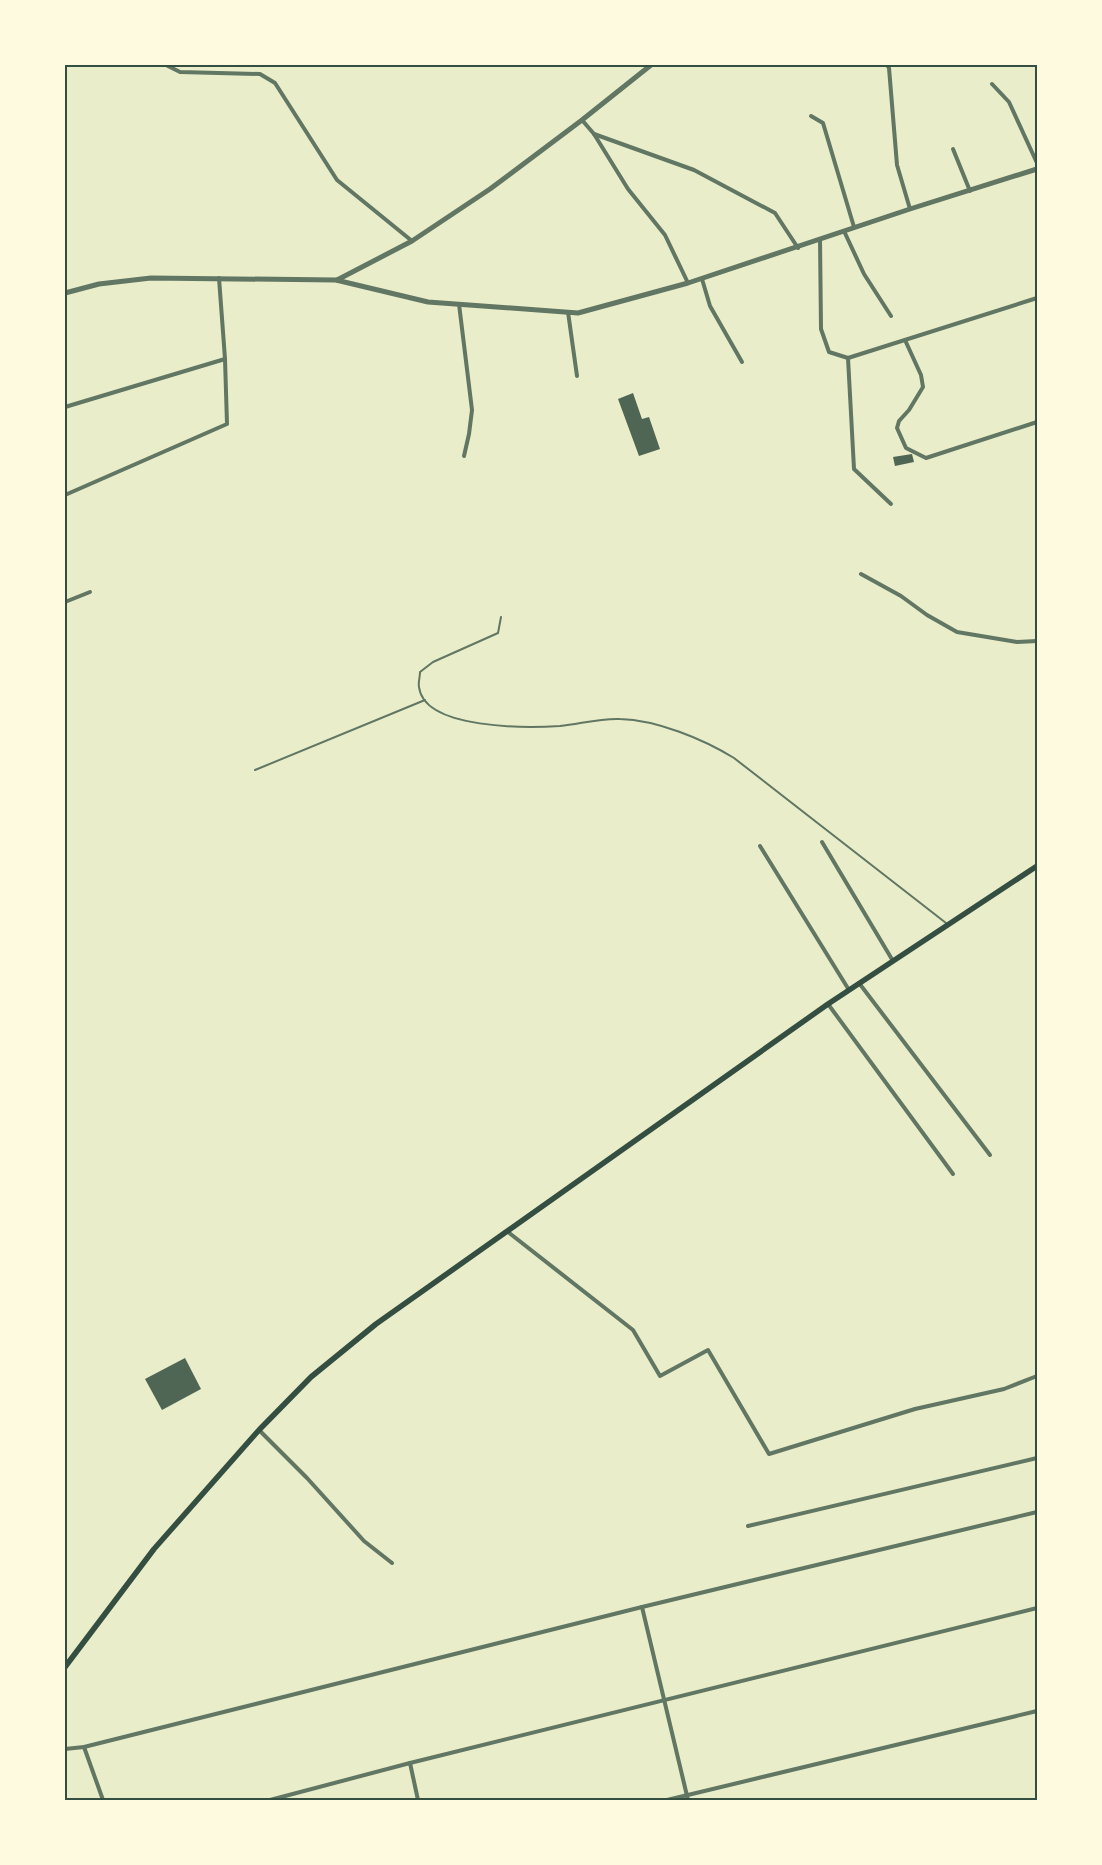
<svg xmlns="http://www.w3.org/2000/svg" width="1102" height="1865" font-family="'Titillium Web',sans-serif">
	<rect width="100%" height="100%" fill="#e9edc9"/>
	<g fill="#4f6655">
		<polygon points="633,393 642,419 649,417 660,449 639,456 618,399"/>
		<polygon points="912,454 914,462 895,466 893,457"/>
		<polygon points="185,1358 201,1389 162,1410 145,1379"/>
	</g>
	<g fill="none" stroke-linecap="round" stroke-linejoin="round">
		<g stroke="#617663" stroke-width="2">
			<path d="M501 617 498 633 433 662 420 672C420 677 418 683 419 687 424 730 529 728 560 726 580 724 600 718 620 719 657 720 703 739 734 758L946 923"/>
			<polyline points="255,770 425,700"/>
		</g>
		<g stroke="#617663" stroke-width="4">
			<polyline points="166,65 180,72 260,74 275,83 337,180 412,241"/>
			<polyline points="887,65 889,68 897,165 910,209"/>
			<polyline points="992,84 1009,102 1037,163"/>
			<polyline points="811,116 823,123 854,227"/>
			<polyline points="582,120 594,134 628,189 665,235 688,283"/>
			<polyline points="594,134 694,170 775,213 798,248"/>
			<polyline points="953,149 970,191"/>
			<polyline points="844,231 864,274 891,316"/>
			<polyline points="820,239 821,329 829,352 848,358"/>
			<polyline points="702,279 710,306 742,362"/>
			<polyline points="459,304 472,410 469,434 464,456"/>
			<polyline points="568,312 577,376"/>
			<polyline points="905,340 921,375 923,387 909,410 899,421 897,428 906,448 926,458 1037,422"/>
			<polyline points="848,358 1037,298"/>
			<polyline points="848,358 854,469 891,504"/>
			<polyline points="65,407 225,359"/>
			<polyline points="65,495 227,424 225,359 219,278"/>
			<polyline points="861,574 901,596 927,615 957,632 1017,642 1037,641"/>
			<polyline points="65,602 90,592"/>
			<polyline points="822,842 893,961"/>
			<polyline points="760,846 849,990"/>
			<polyline points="859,983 990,1155"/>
			<polyline points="828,1004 953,1174"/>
			<polyline points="508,1232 633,1330 660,1376 708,1350 769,1454 915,1409 1004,1389 1037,1376"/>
			<polyline points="259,1430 307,1478 364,1541 392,1563"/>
			<polyline points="748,1526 1037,1458"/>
			<polyline points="642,1607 688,1800"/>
			<polyline points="84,1747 103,1800"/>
			<polyline points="65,1749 84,1747 642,1607 1037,1512"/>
			<polyline points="410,1763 418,1800"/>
			<polyline points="270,1800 410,1763 1037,1608"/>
			<polyline points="667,1800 1037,1711"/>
		</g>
		<g stroke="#617663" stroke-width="5">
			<polyline points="337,280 412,241 490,189 582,120 651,65"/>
			<polyline points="65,293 99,284 151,278 336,280 428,302 578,313 688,283 910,209 1037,169"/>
		</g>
		<polyline stroke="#344e41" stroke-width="5.5" points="65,1667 154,1549 259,1430 311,1377 376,1324 828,1004 1037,866"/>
	</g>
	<rect width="1102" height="1865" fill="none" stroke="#fefae0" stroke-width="132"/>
	<rect x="66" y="66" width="970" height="1733" fill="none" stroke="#344e41" stroke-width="2"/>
</svg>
